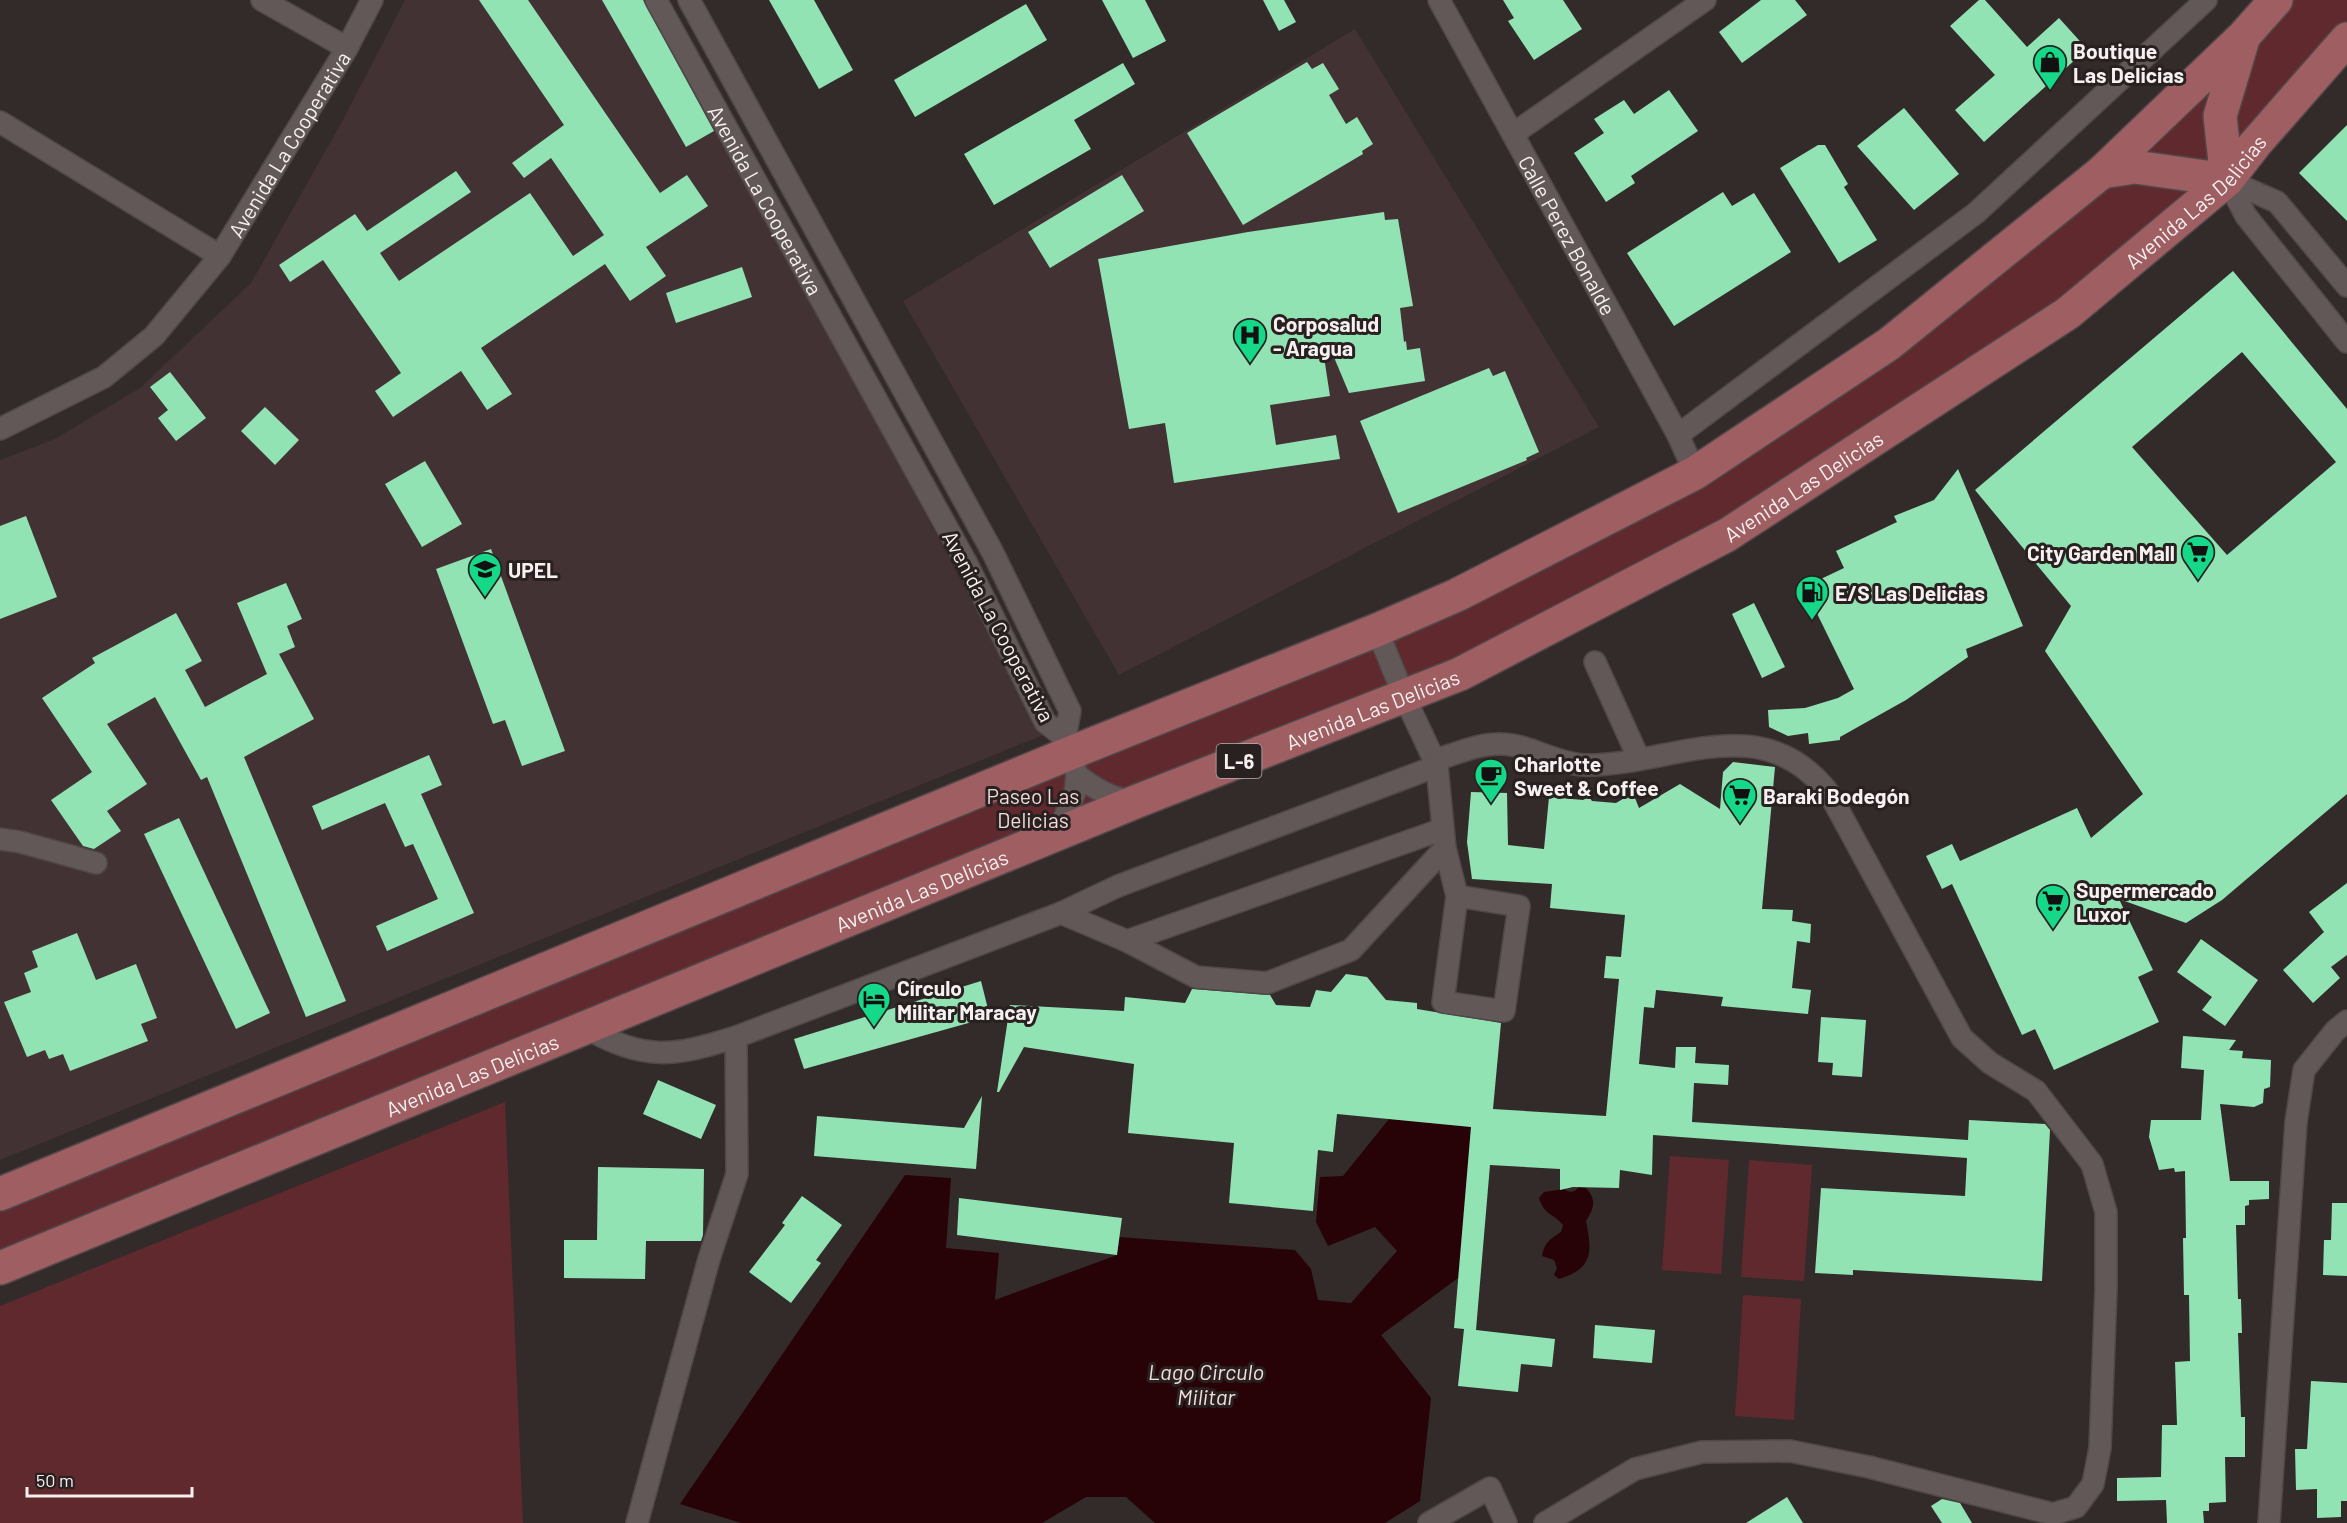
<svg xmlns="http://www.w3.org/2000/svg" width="2347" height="1523" font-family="Barlow,sans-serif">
	<rect width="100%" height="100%" fill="#332a2a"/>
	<g fill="#433233">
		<polygon points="405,0 652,0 1043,735 0,1160 0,460 55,439 140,388 251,283 344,118"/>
		<polygon points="1355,29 1599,427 1119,675 903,301"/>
	</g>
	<g fill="#60292d">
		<polygon points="2275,0 2347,0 2347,39 2227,180 1727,535 1460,674 0,1268 0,1194 1457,595 1889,344"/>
		<polygon points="505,1102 523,1523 0,1523 0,1306"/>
		<polygon points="1670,1156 1729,1160 1721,1274 1662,1270"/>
		<polygon points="1749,1160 1812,1165 1804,1281 1741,1277"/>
		<polygon points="1743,1295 1801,1299 1794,1420 1735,1416"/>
	</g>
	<g fill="#270307">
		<polygon points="1389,1119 1471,1127 1458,1278 1381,1335 1431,1398 1420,1501 1385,1523 1155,1523 1126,1497 1086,1497 1042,1523 741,1523 680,1504 905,1175 951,1178 946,1248 999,1253 995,1300 1117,1255 1119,1237 1295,1250 1311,1269 1318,1300 1351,1303 1397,1251 1375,1227 1328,1246 1316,1222 1320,1177 1343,1176"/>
		<path d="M1579 1187 1586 1188C1597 1200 1594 1208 1586 1221 1592 1252 1594 1268 1559 1279L1554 1275 1557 1268 1554 1260 1542 1256C1544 1243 1551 1238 1561 1232L1563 1225C1553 1213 1544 1215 1539 1198L1544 1192 1564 1189C1570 1193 1573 1193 1579 1187Z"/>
	</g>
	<g fill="#92e3b4" fill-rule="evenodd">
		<polygon points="479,0 528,0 660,193 687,175 708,206 646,247 666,276 630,301 605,264 481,348 512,394 487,410 461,371 393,417 375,391 401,373 323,260 290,282 279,265 355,214 367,231 456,171 471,192 380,253 399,281 530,193 573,256 604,235 551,158 524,178 512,163 564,125"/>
		<polygon points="602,0 643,0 714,131 686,147"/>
		<polygon points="769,0 814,0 853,70 819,89"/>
		<polygon points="1102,0 1145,0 1166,41 1133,58"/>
		<polygon points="1263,0 1284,0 1296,22 1279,31"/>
		<polygon points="1503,0 1563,0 1582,29 1534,60 1508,21 1514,18"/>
		<polygon points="1761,0 1795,0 1807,15 1742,63 1719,32"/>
		<polygon points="1979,0 1985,0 2027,47 2059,18 2087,49 1984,142 1955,110 1995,75 1950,26"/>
		<polygon points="1026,4 1047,40 915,117 894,80"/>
		<polygon points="1307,62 1312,69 1323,63 1339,89 1329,95 1346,124 1357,117 1373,144 1362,151 1363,154 1243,225 1187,133"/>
		<polygon points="1123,63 1135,84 1074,120 1091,149 994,205 964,154"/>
		<polygon points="1669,90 1698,131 1631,176 1635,183 1606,202 1574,153 1604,133 1594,119 1624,100 1634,114"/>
		<polygon points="1904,108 1959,174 1914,210 1857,146"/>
		<polygon points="2347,125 2347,221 2299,173"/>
		<polygon points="1818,145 1825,145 1848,184 1844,187 1877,240 1839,263 1780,168"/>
		<polygon points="1122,175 1144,211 1050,268 1028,232"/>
		<polygon points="1723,192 1732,206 1754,193 1791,252 1674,326 1627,253"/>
		<polygon points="1384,212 1385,220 1398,219 1413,306 1400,308 1404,342 1406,341 1407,350 1420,348 1425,381 1349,393 1328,343 1322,344 1330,396 1270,405 1276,445 1336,435 1340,459 1174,483 1165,423 1129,429 1098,259 1248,232"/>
		<polygon points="742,267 752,297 676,323 666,293"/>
		<path d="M2233 271 2347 409V794L2222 900 2186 923 2119 899 2153 970 2138 977 2159 1022 2054 1070 2035 1029 2022 1035 1952 884 1942 889 1926 856 1952 844 1960 861 2077 808 2091 838 2143 794 2045 651 2071 606 1975 490ZM2242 352 2336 462 2227 555 2132 447Z"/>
		<polygon points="1489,368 1493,376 1505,371 1539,452 1526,458 1527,460 1398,513 1360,421"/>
		<polygon points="170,372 206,418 176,441 158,418 168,410 150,387"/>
		<polygon points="265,407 299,440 275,465 241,431"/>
		<polygon points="425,461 462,524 422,547 385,484"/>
		<polygon points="1958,469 2023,626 1966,649 1968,657 1906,700 1840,737 1840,740 1809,744 1808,733 1788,736 1769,727 1768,710 1805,708 1838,698 1854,689 1804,587 1844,568 1836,551 1897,522 1894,516 1934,500"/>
		<polygon points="26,516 57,597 0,619 0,526"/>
		<polygon points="491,549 565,751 522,766 505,720 493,724 436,569"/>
		<polygon points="286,583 302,619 287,626 295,647 279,654 314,719 244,757 346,1001 306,1017 207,777 201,780 155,697 107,724 147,784 107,811 121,831 94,849 83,846 51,800 92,772 42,698 95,663 92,658 176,613 202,661 185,670 205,707 267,674 237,603"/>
		<polygon points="1754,603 1785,667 1762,678 1732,614"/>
		<polygon points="429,755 442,785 421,794 474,913 387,951 376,926 438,899 413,844 405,847 385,803 322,830 312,806"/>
		<polygon points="1733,762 1775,767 1762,909 1793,910 1792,921 1811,924 1810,943 1797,941 1792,988 1811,990 1808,1014 1721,1006 1723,997 1656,990 1654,1008 1644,1007 1639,1064 1675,1068 1676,1047 1696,1047 1695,1063 1729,1065 1728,1085 1694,1083 1692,1122 1968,1140 1969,1120 2045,1124 2050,1130 2042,1281 1853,1270 1853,1275 1815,1273 1821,1188 1965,1196 1967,1158 1653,1135 1652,1175 1620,1170 1619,1188 1573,1187 1560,1190 1560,1169 1490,1165 1476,1330 1555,1339 1552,1367 1521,1364 1518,1392 1458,1386 1464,1329 1454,1328 1471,1127 1337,1114 1333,1152 1318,1150 1313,1211 1229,1203 1234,1143 1128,1133 1134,1064 1024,1047 999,1092 997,1092 1010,1005 1124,1011 1125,997 1185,1003 1192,989 1270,995 1276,1005 1310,1007 1316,990 1331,992 1346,974 1367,977 1386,1000 1417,1003 1417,1009 1501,1023 1493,1109 1606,1116 1619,979 1604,978 1606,956 1621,957 1625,915 1550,908 1552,884 1472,879 1467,842 1471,792 1507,793 1508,845 1544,849 1549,797 1583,800 1589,797 1592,801 1616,803 1633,793 1639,808 1680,784 1720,809 1723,772"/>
		<polygon points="179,818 270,1013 236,1029 144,834"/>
		<polygon points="2347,883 2347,955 2331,967 2340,978 2313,1003 2283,970 2324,932 2309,912"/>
		<polygon points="77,933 96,980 136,964 157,1018 141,1024 148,1041 70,1071 63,1054 49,1059 45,1050 27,1057 4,1002 31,992 24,973 38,967 32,951"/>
		<polygon points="2201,939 2258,980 2225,1026 2202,1010 2212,997 2177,972"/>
		<polygon points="981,981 990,1017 804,1069 794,1039"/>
		<polygon points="1821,1017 1866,1020 1862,1077 1832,1075 1833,1063 1818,1062"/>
		<polygon points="2183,1036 2236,1040 2229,1050 2243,1051 2242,1058 2271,1060 2270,1087 2264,1089 2263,1103 2254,1107 2220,1104 2230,1181 2269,1181 2269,1199 2249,1200 2249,1205 2245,1206 2245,1225 2236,1225 2238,1299 2241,1299 2242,1333 2238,1333 2241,1417 2245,1417 2245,1457 2225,1457 2226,1502 2209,1503 2209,1511 2203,1511 2204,1523 2167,1523 2166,1500 2117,1501 2117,1478 2161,1477 2162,1425 2177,1425 2175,1362 2190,1361 2189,1295 2184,1295 2183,1238 2186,1238 2185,1171 2175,1172 2174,1168 2159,1170 2149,1137 2151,1120 2201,1120 2204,1070 2181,1068"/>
		<polygon points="658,1080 716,1105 701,1139 643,1114"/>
		<polygon points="982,1096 976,1169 814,1156 817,1116 964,1128"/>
		<polygon points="598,1167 704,1169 703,1235 701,1241 646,1241 645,1279 564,1278 564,1240 597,1240"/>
		<polygon points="802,1196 842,1225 816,1260 821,1263 791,1303 749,1272 785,1225 782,1223"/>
		<polygon points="959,1198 1122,1218 1117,1255 957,1235"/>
		<polygon points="2332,1203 2347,1203 2347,1276 2323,1275 2324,1240 2331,1240"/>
		<polygon points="1595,1325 1655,1330 1652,1363 1593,1358"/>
		<polygon points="2311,1381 2347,1383 2347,1501 2341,1501 2341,1517 2317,1518 2317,1489 2296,1490 2295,1449 2307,1449"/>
		<polygon points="1787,1497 1803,1523 1746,1523"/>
		<polygon points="1942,1499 1960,1503 1972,1523 1942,1523 1931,1506"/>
	</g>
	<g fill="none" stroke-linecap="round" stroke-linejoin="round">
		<g stroke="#504748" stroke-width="24">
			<g id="minor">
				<polyline points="262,0 347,48"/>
				<path id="s1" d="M656 0 967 564 1045 722 1065 738 1070 711 993 553 689 0"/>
				<path id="s2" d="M1439 0 1678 435 1695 473"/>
				<polyline points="0,122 220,256"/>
				<polyline points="1513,134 1705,0"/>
				<polyline points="2227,180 2246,216 2347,342"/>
				<polyline points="2227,180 2277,202 2347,286"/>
				<path id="s3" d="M0 429 104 377 154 336 220 256 347 48 372 0"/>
				<polyline points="1678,435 1976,213 2206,0"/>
				<polyline points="1377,630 1404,696 1437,766 1445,848 1457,896 1443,1002 1504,1011 1519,906 1457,896"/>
				<polyline points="1595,662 1639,759"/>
				<path d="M1435 760C1456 754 1479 743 1501 744 1528 744 1556 764 1585 765 1669 766 1756 709 1823 786 1830 793 1835 804 1840 813L1962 1038 1990 1063 2036 1091 2092 1164 2106 1212V1288L2100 1448 2093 1484 2076 1507 2053 1514 1869 1467 1790 1451 1702 1452 1635 1469 1545 1523"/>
				<polyline points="1437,766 1118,886 1061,913 1127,941 1196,977 1267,983 1351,950 1445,848"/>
				<path d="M1077 775C1095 789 1112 799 1135 802"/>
				<polyline points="1057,835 1075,792 1077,775 1067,743"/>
				<polyline points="0,839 20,842 96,863"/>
				<polyline points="1127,941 1443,829"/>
				<path d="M586 1028C645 1061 673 1057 736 1037L1061 913"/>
				<polyline points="637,1523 709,1259 737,1174 736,1037"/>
				<polyline points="1429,1523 1490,1488 1506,1523"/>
				<polyline points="2269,1523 2296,1122 2304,1070 2335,1031 2347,1021"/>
			</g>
		</g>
		<g stroke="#504748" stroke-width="36">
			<g id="primary">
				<polyline points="2102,172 2135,167 2227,180 2220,116 2243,39"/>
				<polyline points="0,1194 1063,756 1377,630 1457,595 1695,473 1889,344 2102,172 2243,37 2276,0"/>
				<path id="s4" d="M0 1268 1135 802 1460 674 1727 535 2068 313 2227 180 2255 144 2347 39"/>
			</g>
		</g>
		<use href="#minor" stroke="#625858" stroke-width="21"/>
		<use href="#primary" stroke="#9e5e62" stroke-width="33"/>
	</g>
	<defs>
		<g id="shop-pin" transform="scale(1.725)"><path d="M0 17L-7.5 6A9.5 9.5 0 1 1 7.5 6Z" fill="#15d989" stroke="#292020"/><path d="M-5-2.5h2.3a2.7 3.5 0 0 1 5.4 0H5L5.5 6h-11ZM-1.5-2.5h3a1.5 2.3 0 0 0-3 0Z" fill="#111"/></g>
		<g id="hospital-pin" transform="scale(1.725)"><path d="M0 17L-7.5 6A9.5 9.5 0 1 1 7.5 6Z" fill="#15d989" stroke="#292020"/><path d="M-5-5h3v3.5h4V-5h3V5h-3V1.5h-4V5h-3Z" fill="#111"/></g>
		<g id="supermarket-pin" transform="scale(1.725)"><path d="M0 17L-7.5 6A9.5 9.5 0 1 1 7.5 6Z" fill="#15d989" stroke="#292020"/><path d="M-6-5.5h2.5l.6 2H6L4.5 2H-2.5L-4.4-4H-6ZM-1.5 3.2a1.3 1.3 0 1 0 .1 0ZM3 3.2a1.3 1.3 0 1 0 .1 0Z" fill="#111"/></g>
		<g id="university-pin" transform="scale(1.725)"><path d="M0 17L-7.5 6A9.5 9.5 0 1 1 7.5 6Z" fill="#15d989" stroke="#292020"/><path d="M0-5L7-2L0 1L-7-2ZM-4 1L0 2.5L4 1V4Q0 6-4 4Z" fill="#111"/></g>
		<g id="fuel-pin" transform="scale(1.725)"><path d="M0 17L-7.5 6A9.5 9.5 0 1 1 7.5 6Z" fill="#15d989" stroke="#292020"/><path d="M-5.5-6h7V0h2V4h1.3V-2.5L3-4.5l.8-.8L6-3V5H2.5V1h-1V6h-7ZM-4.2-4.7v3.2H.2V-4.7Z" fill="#111"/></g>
		<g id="cafe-pin" transform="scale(1.725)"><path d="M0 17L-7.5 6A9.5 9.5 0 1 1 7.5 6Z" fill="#15d989" stroke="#292020"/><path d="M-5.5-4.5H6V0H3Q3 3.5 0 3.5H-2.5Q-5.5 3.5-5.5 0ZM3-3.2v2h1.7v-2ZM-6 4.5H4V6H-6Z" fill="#111"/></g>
		<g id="hotel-pin" transform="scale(1.725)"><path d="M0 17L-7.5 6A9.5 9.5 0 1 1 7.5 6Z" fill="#15d989" stroke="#292020"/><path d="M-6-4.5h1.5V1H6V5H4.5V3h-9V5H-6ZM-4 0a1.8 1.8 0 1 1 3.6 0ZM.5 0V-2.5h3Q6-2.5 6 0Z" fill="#111"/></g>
	</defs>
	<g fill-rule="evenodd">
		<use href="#shop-pin" x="2050" y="62"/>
		<use href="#hospital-pin" x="1250" y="335"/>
		<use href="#supermarket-pin" x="2198" y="552"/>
		<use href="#university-pin" x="485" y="569"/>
		<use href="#fuel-pin" x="1812" y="592"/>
		<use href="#cafe-pin" x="1491" y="775"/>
		<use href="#supermarket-pin" x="1740" y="795"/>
		<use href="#supermarket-pin" x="2053" y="901"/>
		<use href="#hotel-pin" x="874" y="999"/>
	</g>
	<g text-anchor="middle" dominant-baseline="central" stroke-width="6" stroke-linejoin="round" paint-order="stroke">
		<rect fill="#292020" stroke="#b8b2b2" stroke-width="1.5" x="1216.5" y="744" width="45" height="34" rx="4.5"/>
		<g font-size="20" font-weight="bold" fill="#f6f0f0">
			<text x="1239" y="761">L-6</text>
		</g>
		<g font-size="21" font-weight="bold" fill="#f6f0f0" stroke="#292020" text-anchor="start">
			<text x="2073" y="50">Boutique<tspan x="2073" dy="24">Las Delicias</tspan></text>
			<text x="1273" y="323">Corposalud<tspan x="1273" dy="24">- Aragua</tspan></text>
			<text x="2175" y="552" text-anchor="end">City Garden Mall</text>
			<text x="508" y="569">UPEL</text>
			<text x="1835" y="592">E/S Las Delicias</text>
			<text x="1514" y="763">Charlotte<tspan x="1514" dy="24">Sweet &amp; Coffee</tspan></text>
			<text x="1763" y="795">Baraki Bodegón</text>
			<text x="2076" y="889">Supermercado<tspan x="2076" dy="24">Luxor</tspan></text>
			<text x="897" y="987">Círculo<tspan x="897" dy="24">Militar Maracay</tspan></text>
		</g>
		<g font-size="21" fill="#f6f0f0" stroke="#292020">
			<text stroke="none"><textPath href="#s3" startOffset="416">Avenida La Cooperativa</textPath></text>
			<text stroke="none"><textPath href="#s4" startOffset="2454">Avenida Las Delicias</textPath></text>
			<text stroke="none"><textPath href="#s1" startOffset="228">Avenida La Cooperativa</textPath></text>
			<text stroke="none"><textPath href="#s2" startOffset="268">Calle Perez Bonalde</textPath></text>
			<text stroke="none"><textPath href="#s4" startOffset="1968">Avenida Las Delicias</textPath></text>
			<text transform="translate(999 626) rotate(62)">Avenida La Cooperativa</text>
			<text stroke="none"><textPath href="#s4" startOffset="1482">Avenida Las Delicias</textPath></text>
			<text stroke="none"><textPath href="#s4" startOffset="996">Avenida Las Delicias</textPath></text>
			<text stroke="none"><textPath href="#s4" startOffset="510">Avenida Las Delicias</textPath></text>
		</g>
		<g font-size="21" fill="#f2dada" stroke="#292020">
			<text x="1033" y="795">Paseo Las<tspan x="1033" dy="24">Delicias</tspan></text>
		</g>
		<g font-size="22" font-style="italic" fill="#f5dddd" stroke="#292020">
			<text x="1206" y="1371">Lago Circulo<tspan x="1206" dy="25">Militar</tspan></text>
		</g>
	</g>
	<path d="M27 1487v9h165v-9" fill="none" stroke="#f6f0f0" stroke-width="3"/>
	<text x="36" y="1487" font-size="18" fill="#f6f0f0" stroke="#292020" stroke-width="4.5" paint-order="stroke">50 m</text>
</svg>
